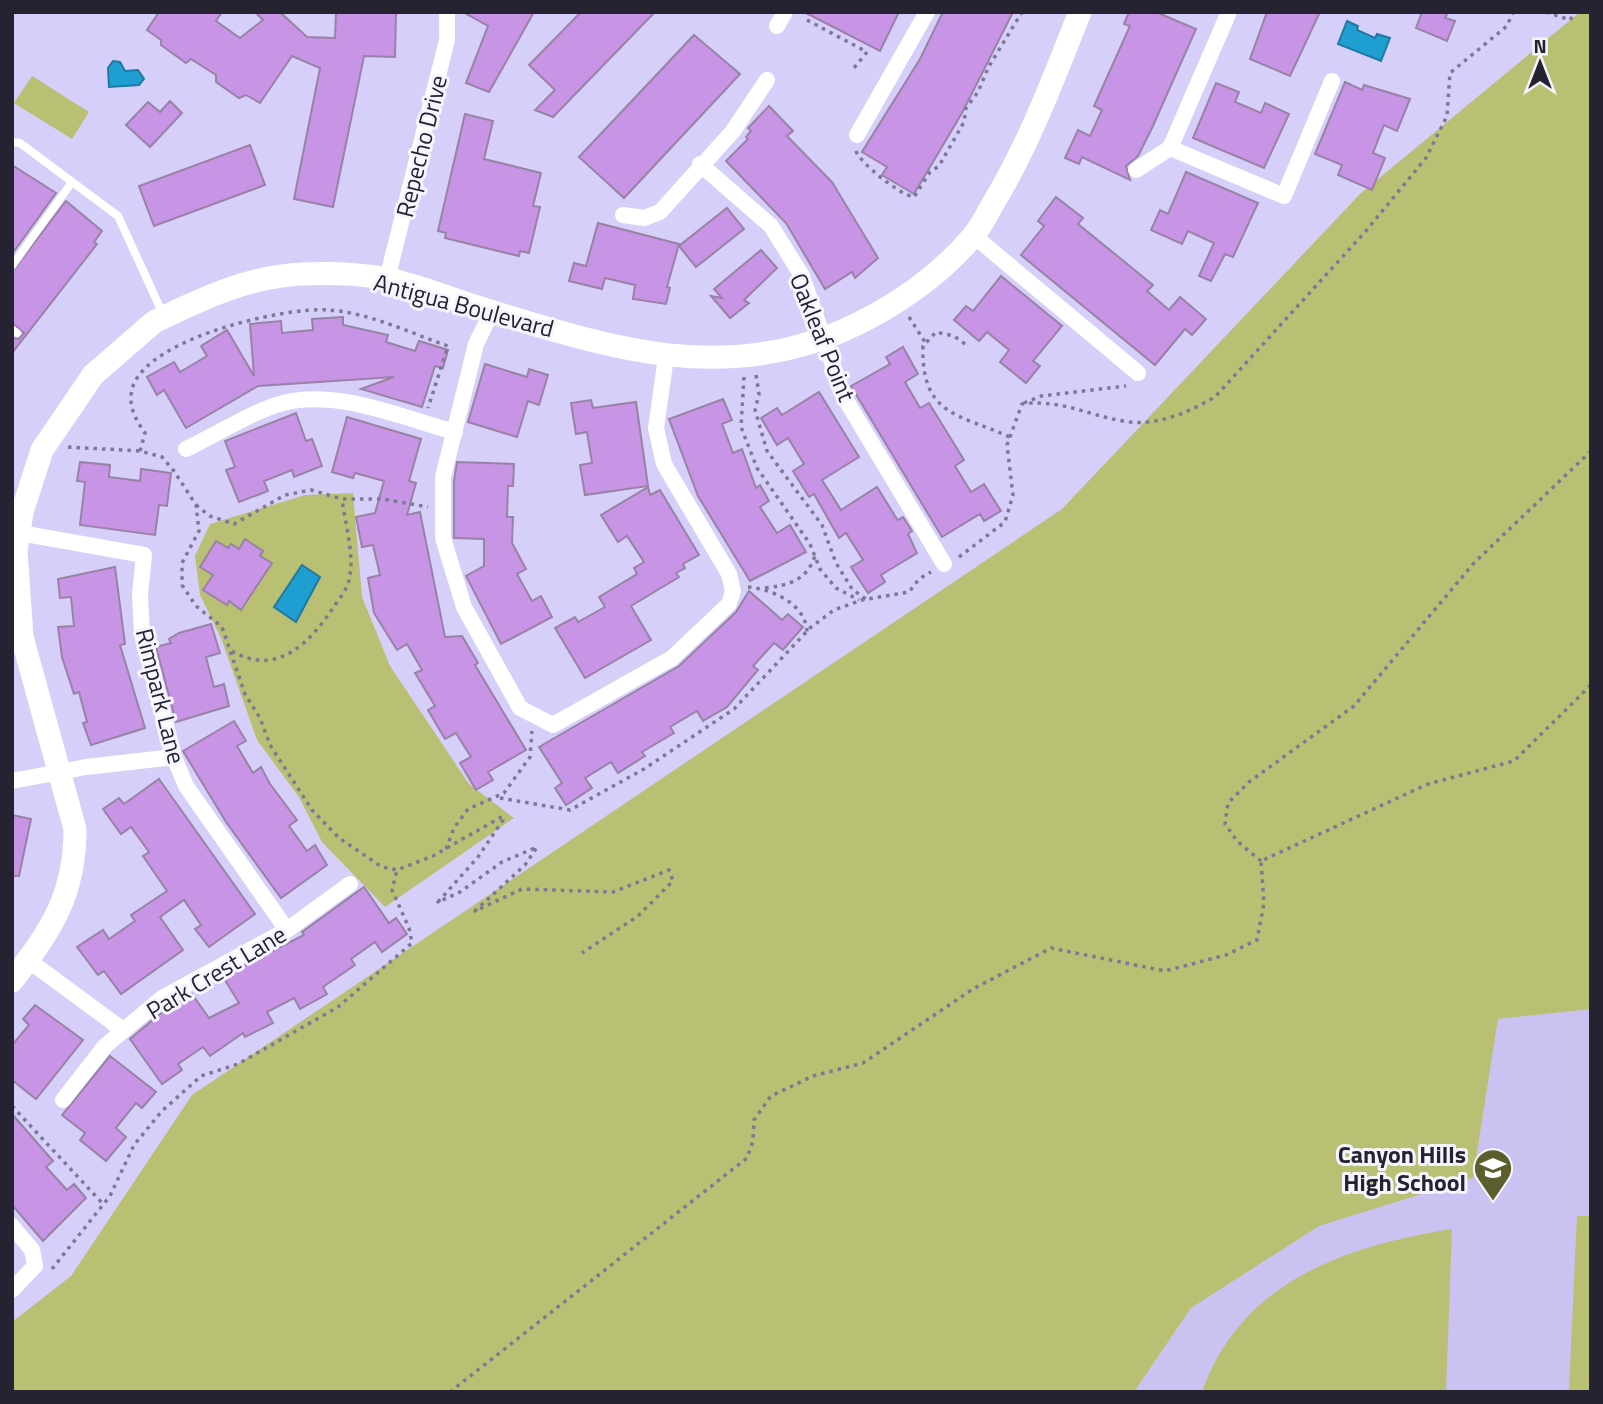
<svg xmlns="http://www.w3.org/2000/svg" width="1603" height="1404" font-family="'Titillium Web',sans-serif">
	<rect width="100%" height="100%" fill="#d6cff9"/>
	<polygon fill="#cac2f1" points="1591,1009 1591,1392 1134,1392 1191,1308 1319,1226 1473,1178 1498,1019"/>
	<g fill="#b9bf73">
		<polygon points="1580,12 1591,12 1591,1009 1498,1019 1473,1178 1319,1226 1191,1308 1134,1392 12,1392 12,1322 71,1276 192,1095 1062,509 1360,194"/>
		<polygon points="32,76 89,112 72,139 14,103"/>
		<polygon points="353,493 362,597 390,666 469,784 514,818 385,907 322,842 299,797 257,740 221,638 200,595 195,556 210,524 305,495"/>
		<polygon points="1577,1216 1591,1216 1591,1392 1569,1392"/>
		<path d="M1452 1229 1446 1392H1202C1241 1281 1346 1246 1452 1229Z"/>
	</g>
	<g fill="#1f9ed2" stroke="#2179a2" stroke-width="2">
		<polygon points="1347,21 1358,26 1357,30 1375,38 1377,34 1390,38 1381,61 1338,44"/>
		<polygon points="113,61 120,62 125,71 138,70 144,79 139,85 109,87 108,68"/>
		<polygon points="302,565 320,577 296,622 274,607"/>
	</g>
	<g fill="#c894e6" stroke="#9882a5" stroke-width="2">
		<polygon points="159,12 222,12 216,21 240,38 263,20 255,12 280,12 307,37 335,38 336,12 396,12 395,57 364,56 333,207 294,199 320,68 292,56 260,103 246,95 239,98 216,82 216,75 191,59 186,63 161,45 161,40 147,30"/>
		<polygon points="463,12 534,12 489,92 466,83 488,26"/>
		<polygon points="581,12 655,12 553,117 535,110 555,90 529,65"/>
		<polygon points="804,12 899,12 880,51"/>
		<polygon points="943,12 1013,12 962,113 914,194 882,175 887,167 862,152 920,59"/>
		<polygon points="1129,12 1156,12 1196,29 1152,128 1138,156 1126,166 1130,180 1082,157 1079,164 1065,158 1078,130 1090,136 1102,110 1094,106 1130,26 1124,24"/>
		<polygon points="1267,12 1320,12 1290,76 1250,59"/>
		<polygon points="1422,12 1448,12 1445,18 1455,21 1447,41 1416,28"/>
		<polygon points="694,35 740,74 624,198 579,157"/>
		<polygon points="1345,82 1362,90 1364,85 1410,99 1397,131 1384,125 1373,153 1385,158 1372,190 1338,175 1342,165 1315,154"/>
		<polygon points="1216,83 1239,92 1235,102 1261,113 1265,103 1289,114 1264,168 1193,138"/>
		<polygon points="170,101 182,113 150,147 126,125 148,102 160,112"/>
		<polygon points="769,106 793,131 787,136 832,182 878,258 855,278 852,272 825,289 786,223 726,161 748,139 746,137 751,131 748,128"/>
		<polygon points="465,114 493,121 484,159 541,173 533,206 540,207 529,253 520,251 519,256 502,252 445,238 446,233 438,231"/>
		<polygon points="250,145 265,185 154,226 139,186"/>
		<polygon points="12,165 56,193 12,254"/>
		<polygon points="1186,172 1258,203 1233,257 1225,254 1211,281 1199,276 1214,243 1188,231 1182,244 1151,230 1160,210 1168,214"/>
		<polygon points="1056,197 1083,218 1078,224 1153,285 1147,291 1169,310 1180,297 1206,319 1192,335 1185,329 1155,365 1021,255 1044,226 1038,221"/>
		<polygon points="66,201 102,231 94,242 97,244 12,353 12,338 19,339 24,333 12,323 12,272"/>
		<polygon points="727,208 744,229 696,267 679,246"/>
		<polygon points="598,223 679,244 667,287 670,288 666,304 633,299 635,285 605,278 602,289 569,281 574,263 586,266"/>
		<polygon points="761,250 777,268 744,300 749,303 730,318 711,296 722,298 714,289"/>
		<polygon points="1001,276 1062,326 1033,361 1040,366 1026,383 1000,362 1009,350 987,332 979,341 954,320 966,306 973,311"/>
		<polygon points="343,317 343,325 388,335 386,342 415,351 419,341 448,350 443,368 435,366 422,407 361,389 394,377 258,386 186,428 164,390 157,395 147,377 174,362 180,372 207,356 201,346 227,330 254,376 250,324 281,321 282,333 313,330 312,319"/>
		<polygon points="903,347 918,374 905,382 920,408 929,403 964,460 955,466 971,492 984,484 1001,511 984,521 980,514 942,537 851,386 890,364 886,357"/>
		<polygon points="485,364 527,377 529,369 548,375 539,405 528,401 517,437 468,422"/>
		<polygon points="819,392 859,457 822,480 841,510 877,487 895,516 898,520 903,517 912,531 908,534 917,553 881,575 885,582 868,593 851,567 863,560 846,533 839,538 814,494 809,497 793,471 804,464 788,438 777,445 761,418 777,408 782,415"/>
		<polygon points="723,399 732,420 722,424 733,453 742,449 756,488 760,485 769,501 760,507 777,533 790,525 806,552 750,581 698,496 669,419"/>
		<polygon points="591,400 593,408 636,402 648,486 585,495 580,465 592,463 587,432 576,434 571,403"/>
		<polygon points="296,413 306,441 312,439 322,466 294,477 292,470 264,481 268,491 239,502 226,470 235,467 225,441"/>
		<polygon points="347,417 421,439 409,481 416,483 407,515 420,512 445,637 462,636 478,663 475,665 526,750 488,772 493,780 476,790 460,763 471,757 456,733 445,739 428,710 435,706 415,673 422,670 407,644 397,650 374,613 368,578 380,575 373,545 362,547 356,517 375,513 384,481 355,473 353,478 332,472"/>
		<polygon points="80,462 110,465 109,477 140,481 141,469 171,473 167,506 159,505 155,535 80,525 85,482 77,481"/>
		<polygon points="457,462 514,464 513,486 508,486 507,517 513,517 512,543 526,569 517,574 532,601 541,596 552,617 501,644 466,576 484,566 484,539 454,538 454,481"/>
		<polygon points="648,487 650,495 660,490 699,555 683,564 685,568 676,573 679,577 631,606 651,640 585,678 555,628 575,617 578,622 605,607 599,597 637,574 634,568 644,562 627,536 618,542 601,515"/>
		<polygon points="245,539 263,551 260,556 272,563 241,610 229,601 227,605 203,590 213,575 200,567 216,541 228,548 231,544 239,549"/>
		<polygon points="115,567 125,644 120,645 145,728 91,745 83,723 87,722 79,692 74,694 62,657 58,627 74,626 71,597 60,598 58,579"/>
		<polygon points="749,591 782,620 788,614 803,627 783,650 774,643 753,666 758,670 727,707 703,721 697,711 670,727 674,733 642,752 645,756 618,773 611,762 585,778 592,788 566,805 555,788 562,783 539,747 679,666 736,612"/>
		<polygon points="211,624 220,653 206,657 214,687 224,684 229,706 176,722 156,647 171,643 169,639 179,633"/>
		<polygon points="234,721 246,741 237,746 253,773 261,767 270,784 297,820 289,826 307,851 315,845 327,865 281,898 226,822 183,751"/>
		<polygon points="159,779 255,914 209,947 195,929 201,925 184,900 160,917 183,950 121,994 104,971 98,975 77,947 103,930 109,939 135,921 131,915 167,891 143,856 149,852 131,827 121,834 103,809 119,798 124,804"/>
		<polygon points="12,815 31,819 19,876 12,876"/>
		<polygon points="364,887 389,923 396,918 407,934 382,952 375,942 351,959 355,965 323,987 327,994 300,1009 294,998 267,1012 273,1023 245,1037 243,1033 210,1056 203,1047 178,1064 182,1070 162,1084 130,1039 161,1013 192,994 209,1018 239,1003 223,977 304,935 302,932"/>
		<polygon points="35,1005 83,1040 36,1099 12,1080 12,1045 29,1025 23,1019"/>
		<polygon points="110,1056 156,1092 142,1108 136,1103 116,1128 126,1137 106,1161 80,1140 85,1133 62,1115"/>
		<polygon points="12,1114 53,1161 46,1167 67,1190 74,1184 86,1198 43,1241 12,1205"/>
	</g>
	<g fill="none" stroke-linecap="round" stroke-linejoin="round">
		<g stroke="#7d7894" stroke-width="3.5" stroke-dasharray="3.5 5" stroke-linecap="butt">
			<polyline points="1546,12 1570,20 1575,12"/>
			<polyline points="807,20 867,52 854,68 856,69"/>
			<path d="M856 151C860 163 900 195 914 197L930 172 939 166 964 122 966 108 978 92 988 68 1022 12"/>
			<polyline points="909,317 925,342"/>
			<path d="M965 344 954 336 936 332 923 346C921 416 959 414 1010 437"/>
			<polyline points="756,375 759,394 755,410 767,451 822,525 836,563 852,589 867,600"/>
			<polyline points="744,377 741,427 757,468 810,544 820,569 836,588 859,600"/>
			<polyline points="1024,403 1041,396 1126,386"/>
			<polyline points="68,447 140,451 162,457 174,471 196,505 199,531 182,563 182,585 196,606 222,627 245,694 260,718 270,745 312,810 339,838 382,867 397,870 433,856 503,816 503,820 478,857 438,902 460,892 502,862 537,847 525,865 475,911 522,889 613,892 669,870 673,881 638,916 582,953"/>
			<path d="M140 451 145 433C138 423 131 412 131 399 128 341 286 306 329 310 370 313 410 333 448 346L428 408"/>
			<polyline points="196,505 210,516 234,524 285,495 311,490 342,499 383,499 428,507"/>
			<path d="M959 557 1005 522 1013 495 1007 445 1022 404C1061 399 1087 415 1123 421 1156 427 1187 413 1215 397L1365 232 1426 158 1447 116 1450 73 1507 26 1513 12"/>
			<path d="M748 587C772 589 806 604 807 632"/>
			<path d="M765 588C789 585 806 581 815 556"/>
			<path d="M232 651C276 677 309 644 333 608 338 600 347 590 349 580 355 556 345 524 342 499"/>
			<polyline points="500,798 570,810 644,769 734,709 810,628 834,610 862,600 909,592 919,579 931,572"/>
			<polyline points="446,849 454,828 468,809 504,793 530,757 532,731"/>
			<polyline points="1261,861 1237,841 1225,824 1228,803 1249,782 1354,706 1473,564 1591,451"/>
			<polyline points="12,1106 104,1205"/>
			<polyline points="52,1269 110,1196 134,1145 162,1111 201,1076 238,1064 338,1007 412,943 409,928 392,890 397,870"/>
			<polyline points="450,1392 747,1158 753,1141 754,1120 771,1096 813,1076 863,1063 973,989 1051,948 1165,971 1226,955 1257,940 1264,903 1261,861 1428,784 1514,761 1591,685"/>
		</g>
		<g stroke="#fff" stroke-width="8">
			<polyline points="12,142 20,143 118,216 163,314"/>
			<polyline points="12,266 72,182"/>
			<polyline points="12,329 17,333"/>
		</g>
		<g stroke="#fff" stroke-width="16">
			<polyline points="777,26 785,12"/>
			<polyline points="857,135 927,12"/>
			<polyline points="1170,148 1284,196 1332,81"/>
			<polyline points="700,164 771,226 802,276 844,397 944,564"/>
			<polyline points="1136,170 1170,148 1229,12"/>
			<polyline points="623,215 644,218 660,212 733,131 767,80"/>
			<polyline points="974,236 1138,373"/>
			<polyline points="387,279 447,40 447,12"/>
			<polyline points="492,311 476,344 443,477 443,538 464,607 520,708 553,725 672,658 729,604 733,591 729,574 664,464 656,428 666,357"/>
			<path d="M186 449C214 436 255 410 283 403 339 389 402 418 455 432"/>
			<polyline points="20,533 144,555 140,595 142,634 174,757 186,786 287,930"/>
			<polyline points="12,781 86,767 174,757"/>
			<polyline points="28,960 123,1030"/>
			<polyline points="63,1100 105,1046 162,998 287,930 350,884"/>
			<polyline points="12,1226 32,1250 35,1266 12,1290"/>
		</g>
		<path stroke="#fff" stroke-width="23" d="M12 981C51 930 75 896 75 829L22 637 16 551 22 512 42 450 93 375 154 322C201 299 249 276 303 274 329 273 362 274 388 279 417 285 446 297 474 306 599 344 715 386 842 331 890 310 939 277 973 236 982 226 987 213 994 202 1030 142 1054 77 1080 12"/>
	</g>
	<defs>
		<g id="school-pin" transform="scale(2.0125)"><path d="M0 17L-7.5 6A9.5 9.5 0 1 1 7.5 6Z" fill="#5c5f2d" stroke="#f6f5fd"/><path d="M0-5L7-2L0 1L-7-2ZM-4 1L0 2.5L4 1V4Q0 6-4 4Z" fill="#fff"/></g>
	</defs>
	<g fill-rule="evenodd">
		<use href="#school-pin" x="1493" y="1168"/>
	</g>
	<g text-anchor="middle" dominant-baseline="central" stroke-width="6" stroke-linejoin="round" paint-order="stroke">
		<g font-size="24" fill="#252231" stroke="#f6f5fd">
			<text transform="translate(421 146) rotate(-76)">Repecho Drive</text>
			<text transform="translate(464 305) rotate(15)">Antigua Boulevard</text>
			<text transform="translate(823 337) rotate(68)">Oakleaf Point</text>
			<text transform="translate(161 696) rotate(76)">Rimpark Lane</text>
			<text transform="translate(216 972) rotate(-31)">Park Crest Lane</text>
		</g>
		<g font-size="24" font-weight="bold" fill="#252231" stroke="#f6f5fd" text-anchor="end">
			<text x="1466" y="1154">Canyon Hills<tspan x="1466" dy="28">High School</tspan></text>
		</g>
	</g>
	<rect width="1603" height="1404" fill="none" stroke="#252231" stroke-width="28"/>
	<g transform="translate(1540 63)" stroke="#f6f5fd" stroke-width="5" paint-order="stroke">
	<path d="M0-5L12 26L0 18L-12 26Z" fill="#252231"/>
	<text y="-10" font-size="19" font-weight="bold" text-anchor="middle" fill="#252231">N</text>
	</g>
</svg>
